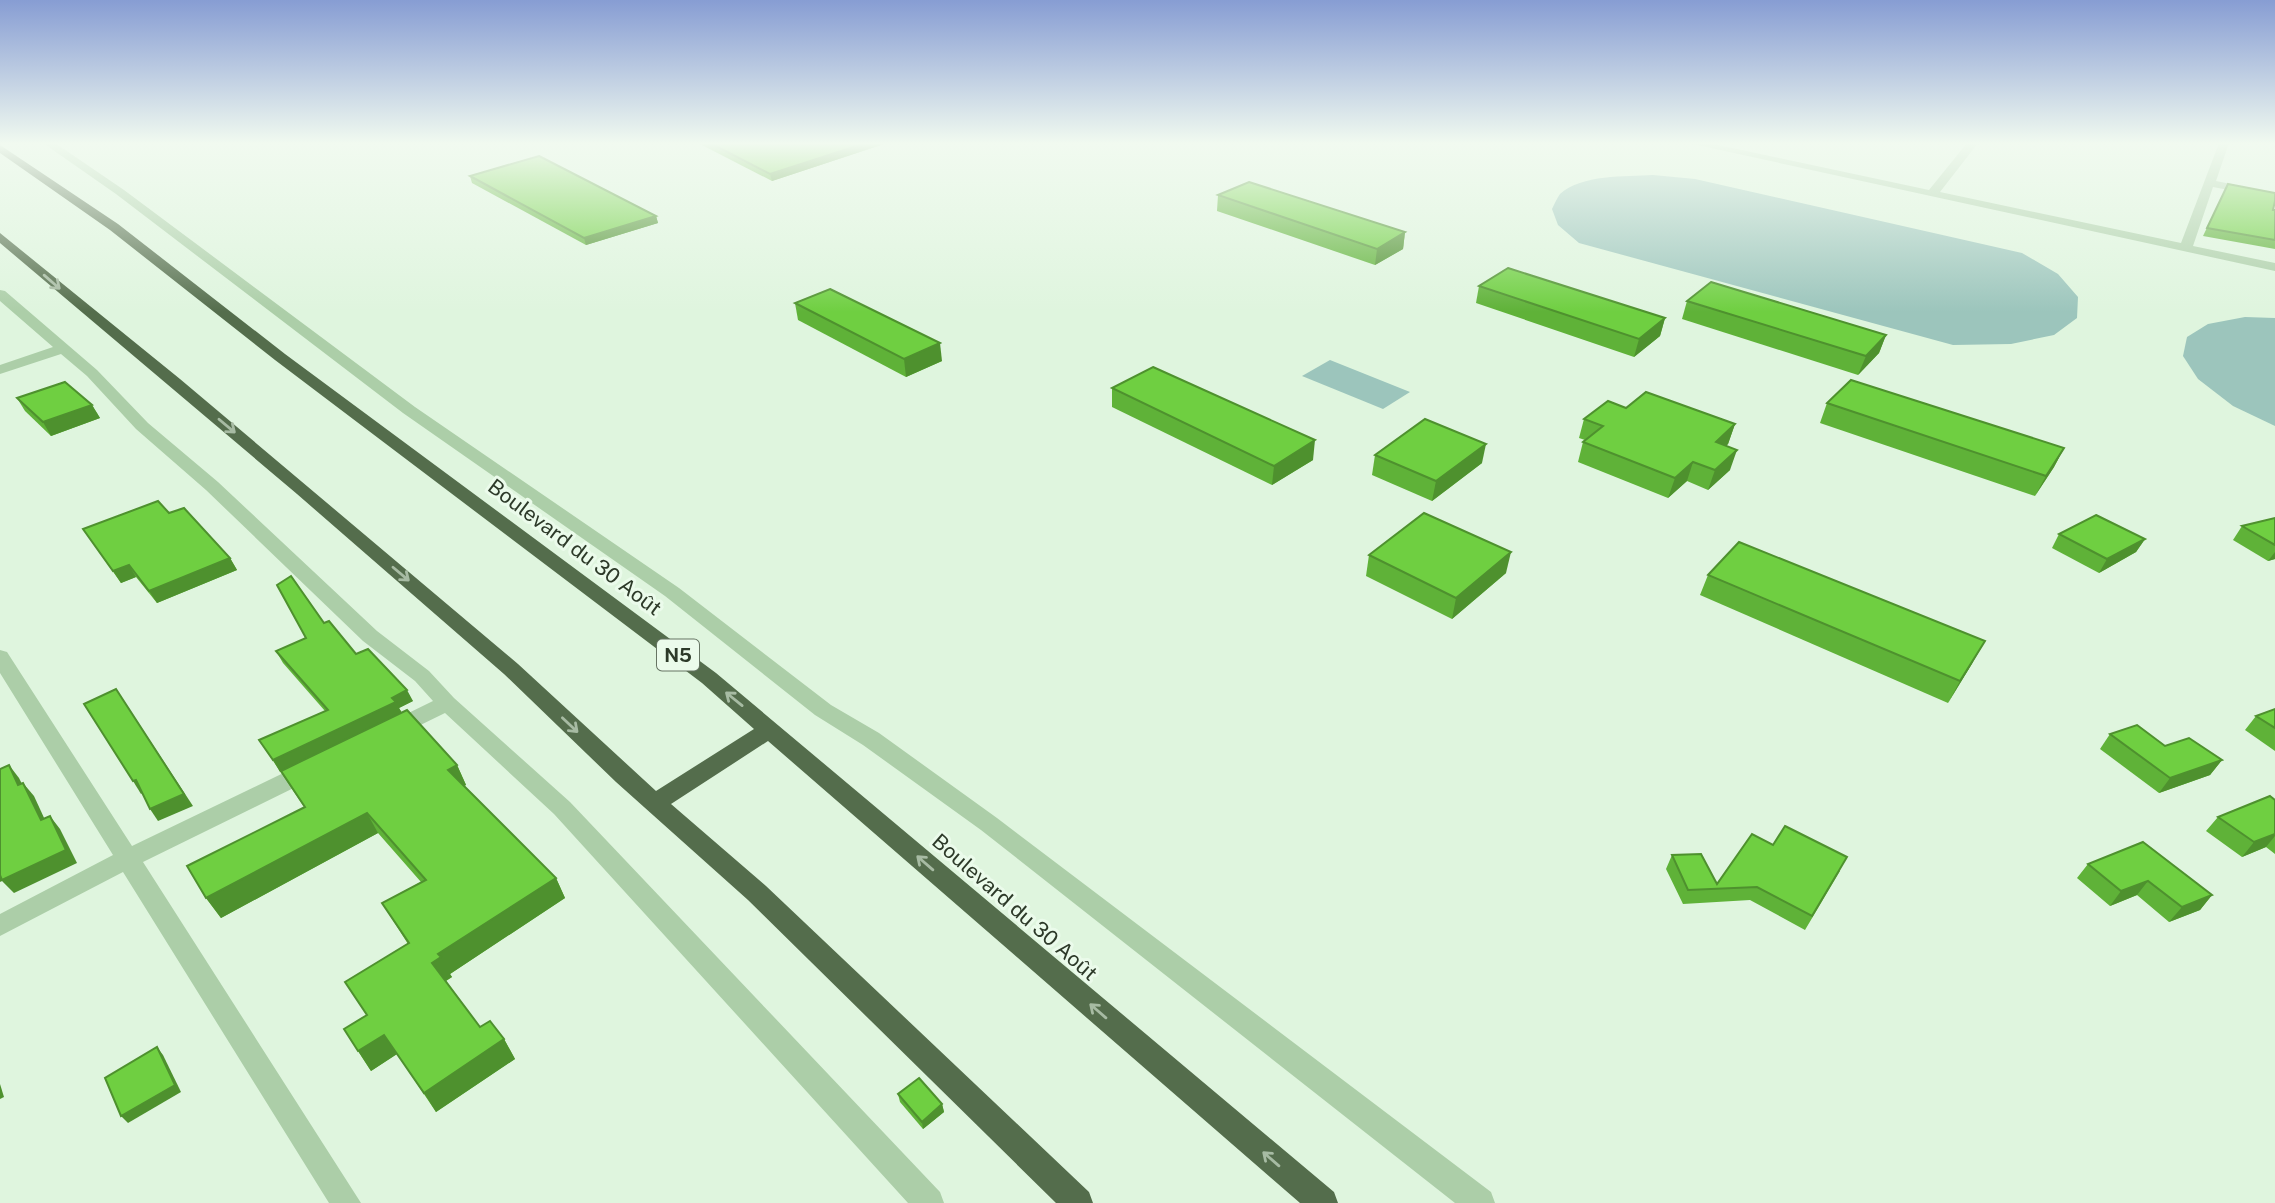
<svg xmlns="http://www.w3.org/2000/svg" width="2275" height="1203" font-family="'Public Sans',sans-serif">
	<rect width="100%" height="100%" fill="#dff5de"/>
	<g fill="#9cc5bc">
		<path d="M1653 175 1695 179 2022 253 2058 274 2078 297 2077 318 2054 335 2011 344 1953 345 1579 243 1558 225 1552 209C1554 205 1557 198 1560 194 1582 174 1625 177 1653 175Z"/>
		<polygon points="2245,317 2275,318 2275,426 2233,406 2198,379 2183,356 2187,337 2208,324"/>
		<polygon points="1330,360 1410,392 1383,409 1302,376"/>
	</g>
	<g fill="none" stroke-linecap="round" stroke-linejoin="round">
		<g fill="#accea8" fill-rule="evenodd">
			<polygon points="43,143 55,143 124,190 415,407 679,588 831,705 879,733 997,818 1491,1192 1495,1203 1455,1203 981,830 863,745 815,715 665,596 403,413 116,194"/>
			<polygon points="1688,143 1709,143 1929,190 1967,143 1978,143 1940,192 2181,243 2219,143 2229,143 2216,181 2275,193 2275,199 2213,187 2193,246 2275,263 2275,271"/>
			<polygon points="0,290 5,291 97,370 148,423 218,482 377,631 429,671 454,698 570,802 940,1192 944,1203 908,1203 554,814 445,713 400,735 392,738 384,735 381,730 384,725 433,701 415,681 363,641 206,490 136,429 87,376 61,354 0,374 0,365 53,347 0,301"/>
			<polygon points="0,650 7,652 132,846 300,765 308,763 316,765 319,771 316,777 143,862 361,1203 329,1203 123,872 0,936 0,914 113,855 0,673"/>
		</g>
		<polygon fill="#546d4c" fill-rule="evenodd" points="0,145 118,224 285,354 716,673 1334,1192 1338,1203 1300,1203 768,741 671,804 766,886 1089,1192 1093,1203 1056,1203 748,900 616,782 504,674 297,494 0,243 0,233 180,379 518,664 656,791 754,729 702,683 275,360 110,230 0,153"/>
	</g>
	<g fill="#5fb238">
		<polygon points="698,143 887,143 772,181"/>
		<polygon points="470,176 656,216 658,223 586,245 472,183"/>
		<polygon points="2224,192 2275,210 2275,249 2203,236"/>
		<polygon points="1218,195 1405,232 1403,249 1375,265 1217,211"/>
		<polygon points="1479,286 1665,318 1660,336 1634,357 1476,303"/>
		<polygon points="1687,301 1886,335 1879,353 1858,375 1682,319"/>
		<polygon points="795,303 942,361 906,377 798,320"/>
		<polygon points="1112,388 1313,460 1272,485 1112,407"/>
		<polygon points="17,398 92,405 100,418 51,436 25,411"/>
		<polygon points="1827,403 2064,448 2054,467 2035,496 1820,423"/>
		<polygon points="1626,408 1735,424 1728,444 1726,446 1730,470 1708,490 1687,481 1668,498 1578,462 1583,442 1585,440 1579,438 1584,419"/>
		<polygon points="1375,455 1482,463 1432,501 1372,475"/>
		<polygon points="169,513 230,558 237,570 157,603 136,577 121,583 83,529"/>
		<polygon points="2275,518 2275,559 2268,561 2233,540 2242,526"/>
		<polygon points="2059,534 2145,539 2136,552 2099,573 2052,548"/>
		<polygon points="1369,555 1506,573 1452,619 1366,576"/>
		<polygon points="1708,575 1973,662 1948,703 1700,595"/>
		<polygon points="324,623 356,654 413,701 399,708 402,713 457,765 466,785 464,786 556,878 565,898 450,974 452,977 446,981 480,1027 504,1039 515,1059 436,1112 397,1054 371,1071 358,1051 367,1015 408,944 382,903 421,882 378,833 221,918 206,898 304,807 259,740 325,711 283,663 276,651 306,638"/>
		<polygon points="2275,709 2275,751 2245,730 2256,716"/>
		<polygon points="2110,734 2165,746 2222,760 2210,775 2159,793 2100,749"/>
		<polygon points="2275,800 2275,854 2266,847 2242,857 2206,831 2218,817"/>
		<polygon points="1773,845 1840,871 1805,930 1750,900 1683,904 1666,869 1672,855 1717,884"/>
		<polygon points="2088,864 2212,895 2200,910 2169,922 2137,895 2110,906 2077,878"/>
		<polygon points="898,1094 942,1104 944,1112 923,1129 900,1102"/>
	</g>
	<g fill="#4e912e">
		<polygon points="866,143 887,143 772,181 770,174"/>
		<polygon points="656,216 658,223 586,245 584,238"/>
		<polygon points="1405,232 1403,249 1375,265 1377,249"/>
		<polygon points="1665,318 1660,336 1634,357 1639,339"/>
		<polygon points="1886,335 1879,353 1858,375 1866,356"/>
		<polygon points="940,343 942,361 906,377 904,359"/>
		<polygon points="92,405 100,418 51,436 43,422"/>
		<polygon points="1735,424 1728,444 1709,461 1716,442"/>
		<polygon points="1315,440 1313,460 1272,485 1274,466"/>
		<polygon points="1486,444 1482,463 1432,501 1436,481"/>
		<polygon points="2064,448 2054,467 2035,496 2046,476"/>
		<polygon points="1737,450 1730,470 1708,490 1715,470"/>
		<polygon points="1693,462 1687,481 1668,498 1675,478"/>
		<polygon points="2145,539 2136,552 2099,573 2107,559"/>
		<polygon points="1511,552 1506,573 1452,619 1456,598"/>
		<polygon points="2275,552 2275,559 2268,561"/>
		<polygon points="230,558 237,570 157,603 149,591"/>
		<polygon points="129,565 136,577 121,583 113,571"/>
		<polygon points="1985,641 1973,662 1948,703 1960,681"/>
		<polygon points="116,689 193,806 158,821 150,809"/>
		<polygon points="407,690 413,701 399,708 402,713 280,772 273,760"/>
		<polygon points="2222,760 2210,775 2159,793 2170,778"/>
		<polygon points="9,765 19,778 29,798 18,785"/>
		<polygon points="457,765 466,785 457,789 448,770"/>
		<polygon points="136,780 144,792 141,794 133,781"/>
		<polygon points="23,783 34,796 51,833 41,820"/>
		<polygon points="367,813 378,833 221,918 206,898"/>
		<polygon points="50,816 60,829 77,863 14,893 2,881 0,882 0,870"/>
		<polygon points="2275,834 2275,836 2266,847 2242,857 2254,842"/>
		<polygon points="556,878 565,898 450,974 452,977 444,982 432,963 438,954"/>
		<polygon points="2148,881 2137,895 2110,906 2121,891"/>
		<polygon points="2212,895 2200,910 2169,922 2182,907"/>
		<polygon points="384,1035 397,1054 371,1071 358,1051"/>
		<polygon points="504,1039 515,1059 436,1112 424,1093"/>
		<polygon points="157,1047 163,1055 181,1092 128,1123 121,1116"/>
		<polygon points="0,1084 4,1097 0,1099"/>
		<polygon points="942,1104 944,1112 923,1129 922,1122"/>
	</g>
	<g fill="#6fcf41" stroke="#4e912e" stroke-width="2">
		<polygon points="710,143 866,143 770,174"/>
		<polygon points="539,156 656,216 584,238 470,176"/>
		<polygon points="1249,182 1405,232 1377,249 1218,195"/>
		<polygon points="2228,184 2275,193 2275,201 2273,210 2275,210 2275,240 2207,228"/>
		<polygon points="1508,268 1665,318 1639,339 1479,286"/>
		<polygon points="1711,282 1886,335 1866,356 1687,301"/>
		<polygon points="830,289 940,343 904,359 795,303"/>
		<polygon points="1153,367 1315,440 1274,466 1112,388"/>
		<polygon points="1851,380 2064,448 2046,476 1827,403"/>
		<polygon points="65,382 92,405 43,422 17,398"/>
		<polygon points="1646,392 1735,424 1716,442 1737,450 1715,470 1693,462 1675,478 1583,442 1603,426 1584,419 1608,401 1626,408"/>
		<polygon points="1425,419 1486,444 1436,481 1375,455"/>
		<polygon points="158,501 169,513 184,508 230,558 149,591 129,565 113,571 83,529"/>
		<polygon points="1424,513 1511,552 1456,598 1369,555"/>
		<polygon points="2096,515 2145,539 2107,559 2059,534"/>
		<polygon points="2275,518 2275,545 2242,526"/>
		<polygon points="1739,542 1985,641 1960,681 1708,575"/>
		<polygon points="291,576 324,623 329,621 356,654 368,649 407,690 392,698 396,702 273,760 259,740 328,710 276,651 306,638 277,585"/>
		<polygon points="116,689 184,794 150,809 136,780 133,781 84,704"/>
		<polygon points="2275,709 2275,728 2256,716"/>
		<polygon points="407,710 457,765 448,770 556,878 438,954 441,957 432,963 480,1027 490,1021 504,1039 424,1093 384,1035 358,1051 344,1029 367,1015 345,982 409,943 382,903 426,880 367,813 206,898 187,866 305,807 281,771"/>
		<polygon points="2137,725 2165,746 2189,738 2222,760 2170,778 2110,734"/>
		<polygon points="9,765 18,785 23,783 41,820 50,816 66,850 2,880 0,875 0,769"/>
		<polygon points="2270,796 2275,800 2275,834 2254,842 2218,817"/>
		<polygon points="1785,826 1847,857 1812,916 1757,887 1688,890 1672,855 1701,854 1717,884 1752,834 1773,845"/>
		<polygon points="2143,842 2212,895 2182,907 2148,881 2121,891 2088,864"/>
		<polygon points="157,1047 175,1085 121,1116 105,1078"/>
		<polygon points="919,1078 942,1104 922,1122 898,1094"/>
	</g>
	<defs><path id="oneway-shaft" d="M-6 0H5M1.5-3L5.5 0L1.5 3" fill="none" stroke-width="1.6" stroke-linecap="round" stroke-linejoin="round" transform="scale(1.75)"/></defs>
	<g stroke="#a7bba3">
		<use href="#oneway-shaft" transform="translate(52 282) rotate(41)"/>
		<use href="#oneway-shaft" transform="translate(227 426) rotate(40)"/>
		<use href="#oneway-shaft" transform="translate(401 574) rotate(40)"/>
		<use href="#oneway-shaft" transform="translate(734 699) rotate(-141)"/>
		<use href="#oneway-shaft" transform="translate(570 725) rotate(43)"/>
		<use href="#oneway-shaft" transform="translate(925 863) rotate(-139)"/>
		<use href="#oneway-shaft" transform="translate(1098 1011) rotate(-139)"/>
		<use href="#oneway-shaft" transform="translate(1271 1159) rotate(-139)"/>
	</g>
	<linearGradient id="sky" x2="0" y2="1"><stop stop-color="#879dd3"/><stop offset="0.46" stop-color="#f1faf0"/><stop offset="1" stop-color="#f1faf0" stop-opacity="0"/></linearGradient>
	<rect width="2275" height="312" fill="url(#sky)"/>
	<g text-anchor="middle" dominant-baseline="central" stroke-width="6" stroke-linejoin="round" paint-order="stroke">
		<rect fill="#ebfbeb" stroke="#667463" stroke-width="2" x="657" y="639.5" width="42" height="31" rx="5"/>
		<g font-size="19" font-weight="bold" fill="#2d3a29">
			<text x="678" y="655">N5</text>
		</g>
		<g font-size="21" fill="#2d3a29" stroke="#ebfbeb">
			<text transform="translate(575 547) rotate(37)">Boulevard du 30 Août</text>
			<text transform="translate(1015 907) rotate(41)">Boulevard du 30 Août</text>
		</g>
	</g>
</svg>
